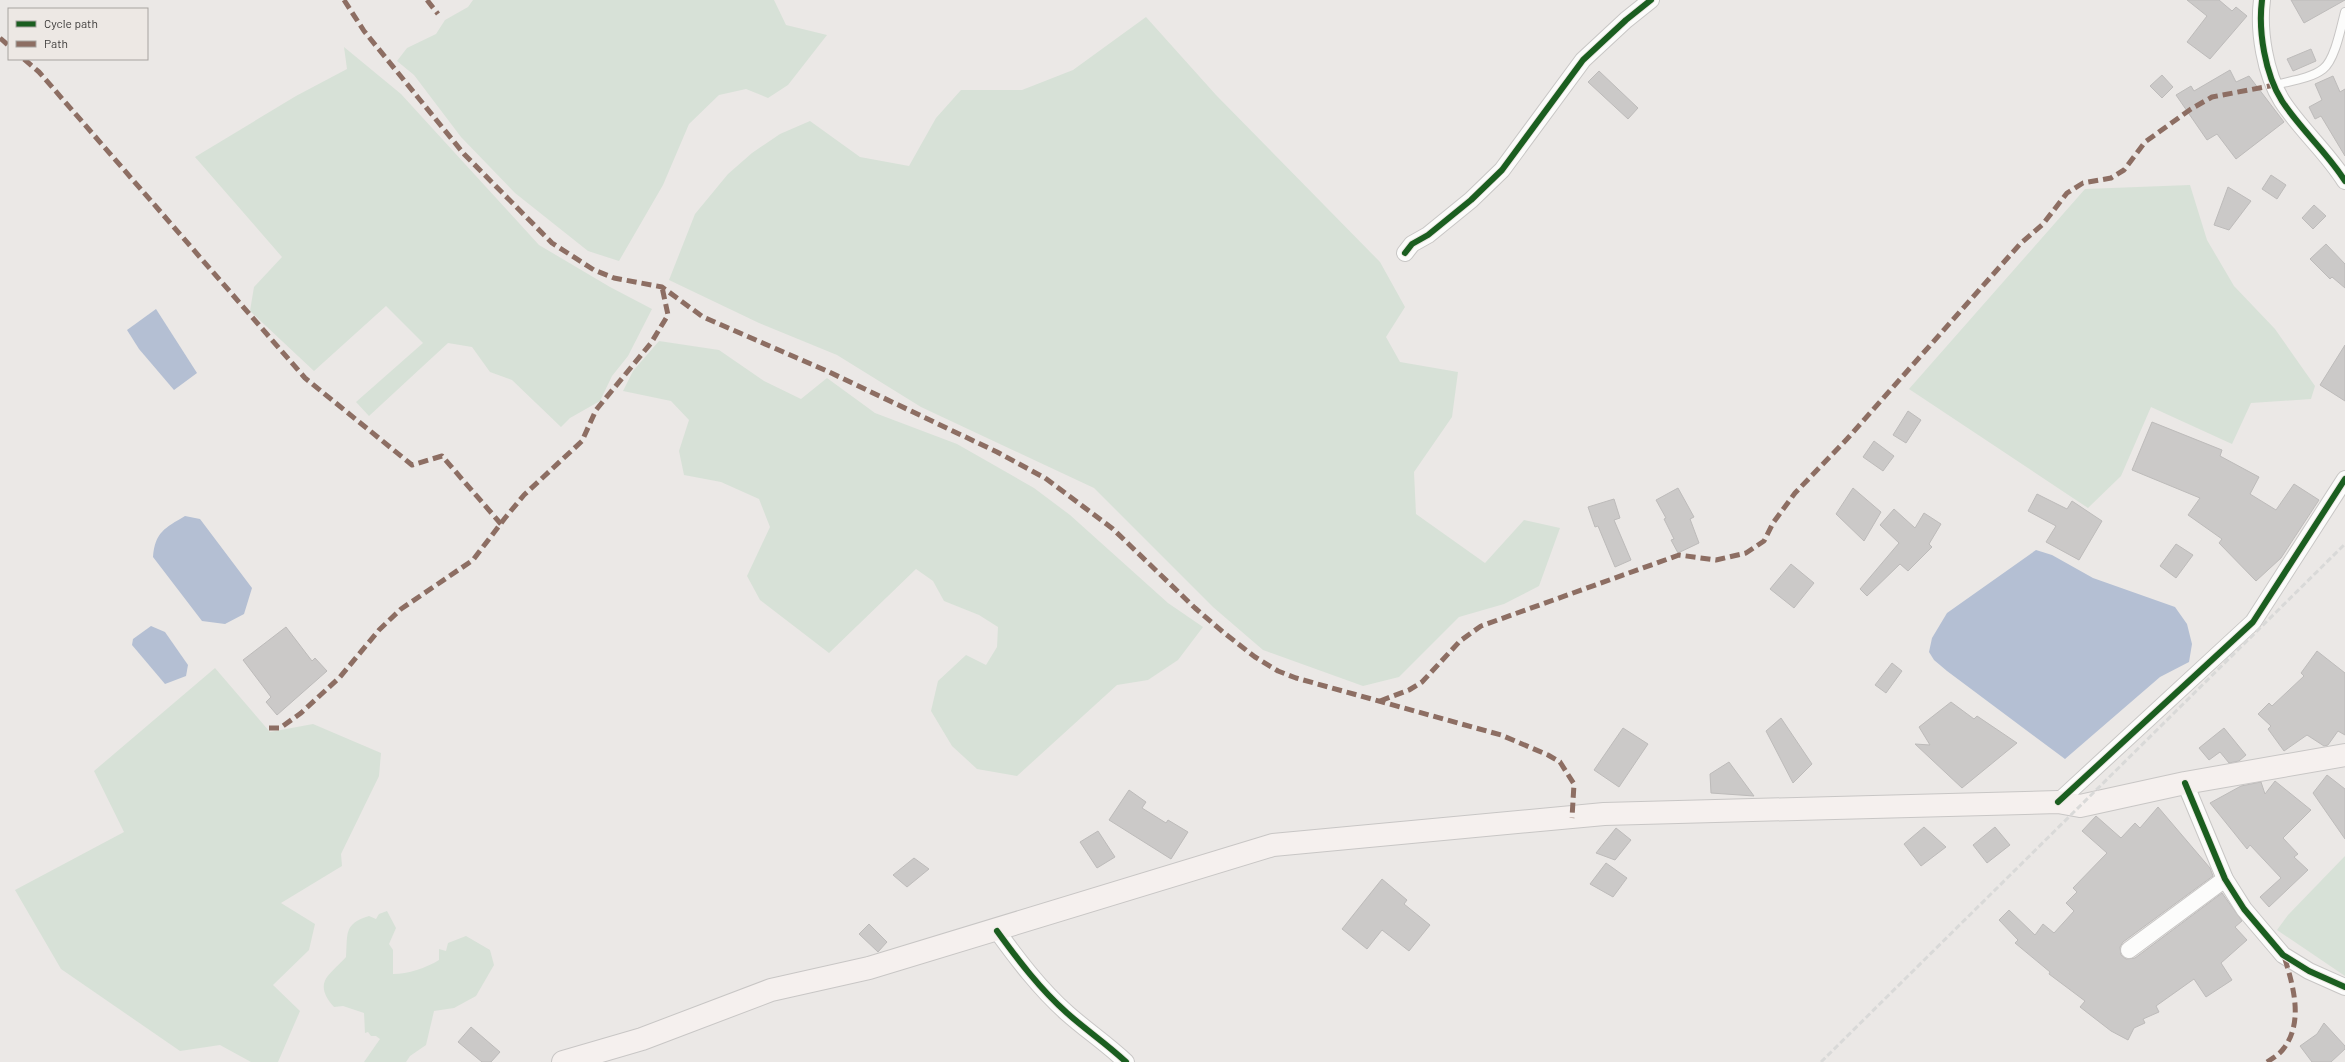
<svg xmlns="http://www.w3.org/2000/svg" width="2345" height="1062" font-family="Barlow,sans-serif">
	<rect width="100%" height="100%" fill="#ebe8e6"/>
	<g fill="#d7e1d7">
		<polygon points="473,0 774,0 786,25 827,35 788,85 768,98 746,89 719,95 689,124 663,185 619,261 588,251 515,193 461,137 414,75 397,61 407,48 436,34 445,20 468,7"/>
		<polygon points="1146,17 1216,95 1380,262 1405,307 1386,337 1400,362 1458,372 1452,417 1414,472 1416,514 1485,563 1524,520 1560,528 1539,586 1504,604 1459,617 1399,677 1363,686 1263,650 1213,607 1094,488 921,407 837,355 759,323 669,280 695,214 728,174 752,153 780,134 810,121 860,157 909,166 936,118 961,90 1022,90 1073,70"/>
		<polygon points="344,47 401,94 539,245 610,287 652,309 628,356 612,376 600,401 570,418 561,427 512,380 490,372 472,347 448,343 369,416 356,402 423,343 386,306 314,371 250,311 254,287 282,257 195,157 296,96 347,69"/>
		<polygon points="2190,185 2207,240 2234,286 2275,329 2315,386 2311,399 2251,403 2232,444 2151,407 2121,476 2088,508 1909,389 2085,189"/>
		<polygon points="659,341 719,350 764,381 801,399 827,378 875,413 957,444 1034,488 1070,515 1168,603 1203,627 1178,660 1148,680 1117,685 1017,776 977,769 952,746 931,711 938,681 966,655 986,665 997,647 998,627 979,615 944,601 933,581 916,569 829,653 760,600 747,576 770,527 759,499 721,482 684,475 679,451 689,420 671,401 623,391 633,371"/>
		<polygon points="215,668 270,732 313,724 381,753 379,776 341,854 342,866 281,903 315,924 309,950 273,985 300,1011 278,1062 251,1062 220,1045 180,1051 61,969 15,890 124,832 94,771"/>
		<polygon points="2345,856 2345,976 2277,930 2288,915"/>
		<path d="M387 911 396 928 389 944 393 950V974C408 974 426 968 439 960V949L446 951 448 943 466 936 490 950 494 965 476 996 454 1008 434 1011 426 1045 410 1056 406 1062H364L380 1039 376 1036H371L368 1032 365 1033 364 1013 343 1006 334 1007C312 982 330 975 346 957 348 934 343 924 369 916L376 919 379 914Z"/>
	</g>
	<g fill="#b4bfd3">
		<polygon points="156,309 197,373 174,390 139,349 127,330"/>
		<path d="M185 516 200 519 252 588 244 614 225 624 202 621 153 557C155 532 165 528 185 516Z"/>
		<polygon points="2036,550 2052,555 2093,578 2175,607 2187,624 2192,644 2189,662 2160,677 2065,759 1947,671 1934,660 1929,652 1932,638 1947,613"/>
		<polygon points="151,626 165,632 188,665 186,676 165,684 132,645 133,639"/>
	</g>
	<g fill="#cbc9c8" stroke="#bdbbba">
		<polygon points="2187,0 2219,0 2232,11 2236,7 2247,16 2210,59 2187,42 2207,16"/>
		<polygon points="2291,0 2345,0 2304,23"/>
		<polygon points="2311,49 2316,61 2293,71 2287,59"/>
		<polygon points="2230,70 2236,82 2249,76 2284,122 2236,159 2217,134 2207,140 2176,95 2191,86 2194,91"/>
		<polygon points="1599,71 1638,108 1628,119 1588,82"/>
		<polygon points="2162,75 2173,87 2162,98 2150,86"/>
		<polygon points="2333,76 2340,92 2345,89 2345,156 2321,116 2315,119 2309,107 2322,100 2315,84"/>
		<polygon points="2271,175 2286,185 2277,199 2262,189"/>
		<polygon points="2228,187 2251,201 2229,230 2214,225"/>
		<polygon points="2314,205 2326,216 2313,229 2302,218"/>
		<polygon points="2326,244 2345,264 2345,288 2332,277 2330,279 2310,259"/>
		<polygon points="2345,345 2345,401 2320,385"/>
		<polygon points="1908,411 1921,420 1906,443 1893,435"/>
		<polygon points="2152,422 2222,450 2220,456 2259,477 2250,494 2276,510 2294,484 2319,500 2281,558 2256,581 2219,543 2222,539 2188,515 2200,498 2132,470"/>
		<polygon points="1874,441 1894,456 1883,471 1863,457"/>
		<polygon points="1678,488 1694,517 1690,519 1699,543 1678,553 1671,540 1674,539 1664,519 1666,518 1656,500"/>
		<polygon points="1853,488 1881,512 1864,541 1836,514"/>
		<polygon points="2037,494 2067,509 2072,501 2102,521 2079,560 2046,542 2056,526 2028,511"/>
		<polygon points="1614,499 1620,518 1614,520 1631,560 1615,567 1598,526 1595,527 1588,507"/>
		<polygon points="1894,509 1915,528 1924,513 1941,524 1929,544 1932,547 1908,571 1900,564 1867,596 1860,589 1899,543 1880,525"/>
		<polygon points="2176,544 2193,555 2176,578 2160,566"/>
		<polygon points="1791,564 1814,583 1794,608 1770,589"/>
		<polygon points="286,627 312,661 315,658 327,671 277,715 266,702 271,697 243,660"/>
		<polygon points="2317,651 2345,673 2345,735 2338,731 2328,745 2324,746 2307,735 2284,751 2268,729 2271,726 2258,714 2269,703 2272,706 2304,676 2301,673"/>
		<polygon points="1892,663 1902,671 1886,693 1875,685"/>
		<polygon points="1951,702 1974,719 1977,716 2017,743 1962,788 1915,744 1930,745 1919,727"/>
		<polygon points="1781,718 1812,764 1793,783 1766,731"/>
		<polygon points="1623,728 1648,744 1619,787 1594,770"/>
		<polygon points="2224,728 2246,755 2239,761 2229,763 2220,752 2209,760 2199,748"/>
		<polygon points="1729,762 1754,796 1711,793 1710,774"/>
		<polygon points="2327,775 2345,789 2345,839 2313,793"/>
		<polygon points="2275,781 2311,810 2283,838 2298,854 2294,857 2308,870 2269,907 2260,897 2281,878 2250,845 2247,849 2210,803 2241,786 2261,782 2265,794"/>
		<polygon points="1129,790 1146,802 1142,808 1166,823 1168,820 1188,832 1171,859 1109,820"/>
		<polygon points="2158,807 2210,868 2213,876 2123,942 2120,947 2121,955 2126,959 2135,958 2222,893 2242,921 2235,927 2247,940 2221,963 2232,980 2206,997 2194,979 2156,1006 2159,1012 2143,1019 2145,1023 2134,1028 2128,1040 2111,1031 2080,1007 2085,1001 2049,974 2050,972 2015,943 2018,940 1999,920 2009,910 2035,935 2043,924 2054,933 2074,911 2066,903 2077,892 2073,888 2107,853 2082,831 2096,816 2121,838 2135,823 2140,828"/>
		<polygon points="1924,827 1946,847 1921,866 1904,844"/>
		<polygon points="1995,827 2010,845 1987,863 1973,845"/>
		<polygon points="1616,828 1631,840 1615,860 1596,853"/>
		<polygon points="1098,831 1115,857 1097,868 1080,842"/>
		<polygon points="914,858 929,869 907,887 893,875"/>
		<polygon points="1606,863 1627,878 1613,897 1590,884"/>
		<polygon points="1382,879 1407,900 1404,904 1430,925 1409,951 1382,930 1367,949 1342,929"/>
		<polygon points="869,924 887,942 878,952 859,934"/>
		<polygon points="2324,1023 2345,1046 2345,1049 2331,1062 2312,1062 2300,1046 2317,1034"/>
		<polygon points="471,1027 500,1052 491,1062 482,1062 458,1042"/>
	</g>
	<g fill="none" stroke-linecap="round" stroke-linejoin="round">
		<g stroke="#c8c6c5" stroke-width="10">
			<path id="service" d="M2275 85C2289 81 2310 79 2323 69 2335 60 2341 27 2345 12"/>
		</g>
		<g stroke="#c8c6c5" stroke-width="18">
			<g id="minor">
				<path d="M2262 0C2258 31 2265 74 2282 101 2300 129 2327 152 2345 181"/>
				<polyline points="1405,253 1412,244 1428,235 1471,200 1502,170 1583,60 1626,20 1651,0"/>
				<polyline points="2185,783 2225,879 2244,909 2283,955 2309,971 2345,987"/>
				<polyline points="2058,802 2253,622 2345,479"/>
				<path d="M997 931C1018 960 1040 989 1067 1013 1086 1030 1107 1044 1126 1062"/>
				<polyline points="2129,950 2225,879"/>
			</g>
		</g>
		<g stroke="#c8c6c5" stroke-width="24">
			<polyline id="secondary" points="563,1062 642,1039 771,990 869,968 1273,845 1604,814 2058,802 2080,806 2185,783 2345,755"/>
		</g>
		<use href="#service" stroke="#fcfcfb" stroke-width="8"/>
		<use href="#minor" stroke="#fcfcfb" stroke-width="16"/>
		<use href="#secondary" stroke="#f5f0ee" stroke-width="22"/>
		<polyline stroke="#d9d9d8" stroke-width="3" stroke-dasharray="6 3" stroke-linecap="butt" points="1821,1062 2345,544"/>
		<g stroke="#8d6e63" stroke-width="5" stroke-dasharray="10 5" stroke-linecap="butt">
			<polyline points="344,0 364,31 464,154 552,243 594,270 614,278 662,287 703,317 827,371 997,452 1045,478 1113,529 1195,608 1223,632 1255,657 1278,671 1296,678 1501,735 1548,755 1560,762 1574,784 1572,818"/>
			<polyline points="427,0 438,14"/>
			<polyline points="0,38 9,46"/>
			<polyline points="24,59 39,72 305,378 412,465 442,456 501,524"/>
			<polyline points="1380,701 1409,690 1422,682 1460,641 1481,626 1679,555 1716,560 1746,553 1764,541 1773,523 1795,493 1847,439 2020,244 2043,224 2067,193 2083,183 2111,178 2124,170 2145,142 2191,109 2212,97 2275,85"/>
			<polyline points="269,728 280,728 301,713 340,677 379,630 401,609 473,560 505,518 524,495 582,441 596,410 651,343 668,315 662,287"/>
			<path d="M2267 1062C2273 1058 2280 1054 2284 1048 2304 1021 2293 985 2284 956"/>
		</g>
		<g stroke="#ede8e4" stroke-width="8">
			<g id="cycleway">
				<path d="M2262 0C2258 31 2265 74 2282 101 2300 129 2327 152 2345 181"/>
				<polyline points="1405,253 1412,244 1428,235 1471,200 1502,170 1583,60 1626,20 1651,0"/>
				<polyline points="2185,783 2225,879 2244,909 2283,955 2309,971 2345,987"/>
				<polyline points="2058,802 2253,622 2345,479"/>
				<path d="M997 931C1018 960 1040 989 1067 1013 1086 1030 1107 1044 1126 1062"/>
			</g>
		</g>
		<use href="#cycleway" stroke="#1b5e20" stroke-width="6"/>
	</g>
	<rect x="8" y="8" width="140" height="52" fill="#ede8e4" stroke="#a7a3a0"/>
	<rect x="16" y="21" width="20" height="6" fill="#1b5e20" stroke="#a7a3a0"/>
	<text x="44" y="28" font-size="12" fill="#3d3b3a">Cycle path</text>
	<rect x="16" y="41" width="20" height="6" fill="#8d6e63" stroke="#a7a3a0"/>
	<text x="44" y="48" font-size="12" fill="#3d3b3a">Path</text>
</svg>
